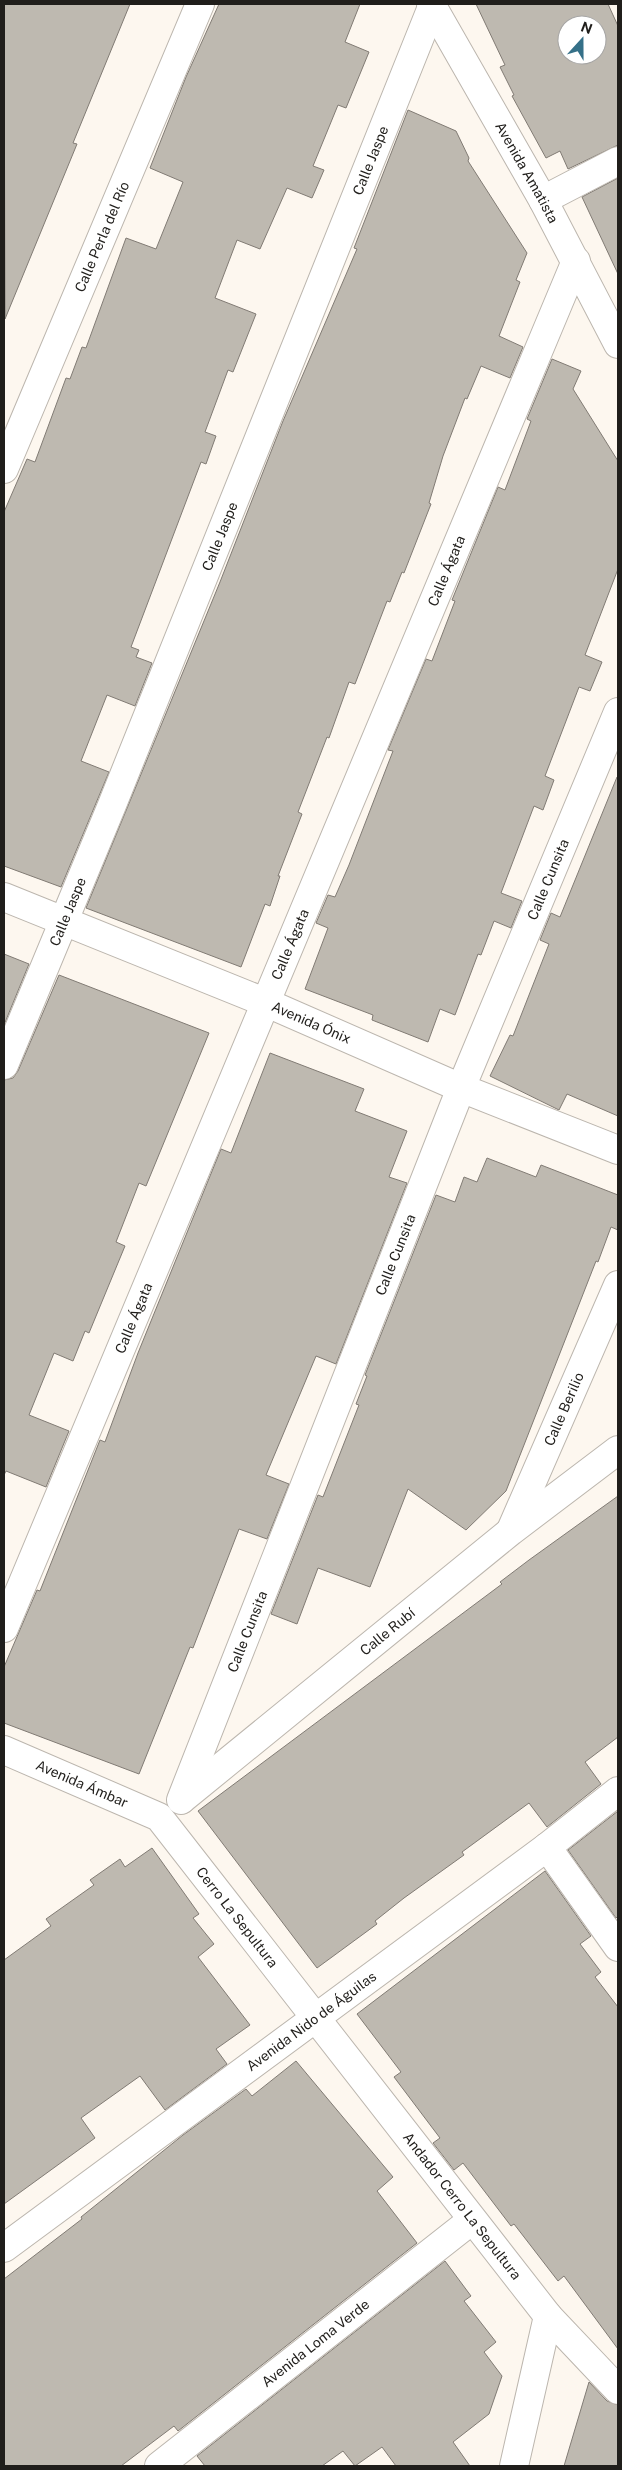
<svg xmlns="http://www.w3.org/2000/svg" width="622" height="2470" font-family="'Public Sans',sans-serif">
	<rect width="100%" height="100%" fill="#fdf7ef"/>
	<g fill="#beb9b0" stroke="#817b74" fill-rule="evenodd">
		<polygon points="4,4 130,4 73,143 77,144 5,319"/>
		<polygon points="219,4 360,4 345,42 369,52 346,108 338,105 313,166 324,170 312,198 287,188 260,249 237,240 215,298 256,314 233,372 228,370 205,432 216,436 206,464 201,462 131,647 139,650 136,657 152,663 135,706 107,695 81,761 109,772 61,887 4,866 4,512 27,459 35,462 66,378 70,379 82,347 86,348 126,238 156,249 183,182 150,168 186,77"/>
		<path d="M476 4H608L618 26V145L568 169 560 151 546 158 512 96 514 95 500 67 505 65ZM567 25H597V55H567Z"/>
		<polygon points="408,110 456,131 469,158 468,161 527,253 516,280 520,282 499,336 523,347 510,378 481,366 467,399 465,398 443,456 429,503 431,504 404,573 402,572 390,602 387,601 355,684 349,682 329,738 327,737 298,812 302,814 278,876 280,876 270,906 265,904 241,967 86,908 220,582 283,421 357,249 354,248"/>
		<polygon points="618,178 618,274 582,197"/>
		<polygon points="552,359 581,371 573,389 618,461 618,569 585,655 602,662 590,691 579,687 545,776 554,780 543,810 534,806 501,893 522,901 511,928 494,921 481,955 478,954 455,1015 440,1009 428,1042 372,1020 373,1015 305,989 328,928 316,923 328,895 335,897 349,865 393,751 388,750 426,659 432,661 455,601 452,600 498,487 505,490 531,421 527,419"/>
		<polygon points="617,777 618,777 618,1116 567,1094 559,1110 490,1076 510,1035 513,1036 549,944 540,940 551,913 560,917"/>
		<polygon points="4,954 29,964 4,1025"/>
		<polygon points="59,975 209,1033 146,1186 139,1183 116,1242 125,1246 89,1333 85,1331 73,1361 54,1353 29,1415 69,1431 46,1487 6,1471 4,1475 4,1080 13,1078 18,1071"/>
		<polygon points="270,1053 364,1089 355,1111 407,1131 389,1177 407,1183 336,1364 316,1356 266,1475 289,1484 267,1539 239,1529 193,1648 190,1647 139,1774 4,1723 4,1667 37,1590 40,1591 100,1440 105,1442 138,1353 221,1149 231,1153"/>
		<polygon points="487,1158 536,1177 541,1165 618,1195 618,1230 611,1227 598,1262 596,1261 506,1491 466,1530 408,1489 370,1587 318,1568 297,1624 271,1614 318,1495 323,1497 359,1405 356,1404 367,1376 365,1375 436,1195 455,1202 464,1177 477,1182"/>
		<polygon points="618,1496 618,1737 585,1762 601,1784 547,1827 529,1803 462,1852 464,1855 404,1898 375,1921 377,1924 317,1968 198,1811 502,1584 500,1582 529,1560"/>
		<polygon points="618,1811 618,1916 616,1918 568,1850"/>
		<polygon points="152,1848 199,1914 193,1918 214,1944 198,1957 250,2025 216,2049 227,2064 165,2110 140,2076 81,2118 95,2138 4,2204 4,1960 51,1926 46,1919 94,1885 90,1880 120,1859 125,1867"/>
		<polygon points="545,1871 591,1936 580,1944 601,1972 595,1977 618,2007 618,2349 564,2276 558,2281 514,2224 511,2226 463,2163 454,2170 433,2143 440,2138 394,2077 401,2072 357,2014"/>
		<polygon points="296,2061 393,2177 377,2191 417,2243 178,2431 174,2426 121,2466 4,2466 4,2279 82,2219 81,2217 183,2135 246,2089 252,2096"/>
		<polygon points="445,2261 471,2296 464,2301 496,2342 484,2352 502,2376 489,2414 453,2442 470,2466 396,2466 382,2447 355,2466 343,2451 322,2466 205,2466 197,2456"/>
		<polygon points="589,2382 607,2401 618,2405 618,2466 564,2466"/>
	</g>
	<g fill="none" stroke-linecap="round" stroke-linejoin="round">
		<g stroke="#bcb6ae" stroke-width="30">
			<g id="minor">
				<path id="s1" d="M431 4 543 200 618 344"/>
				<polyline points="543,200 618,161"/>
				<path id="s2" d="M4 469 200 4"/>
				<path id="s3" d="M4 897 267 1003 461 1088 618 1150"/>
				<path id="s4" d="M4 1065 112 805 432 7"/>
				<path id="s5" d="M511 1530 618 1285"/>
				<path id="s6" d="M4 1628 576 261"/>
				<path id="s7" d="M4 1750 159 1817 548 2316 618 2390"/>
				<path id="s8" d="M182 1799 511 1531 618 1450"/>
				<path id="s9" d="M181 1800 461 1088 618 712"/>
				<polyline points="547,1847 618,1947"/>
				<path id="s10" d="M4 2248 547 1847 618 1791"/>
				<path id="s11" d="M159 2466 472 2220"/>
				<polyline points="514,2466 548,2316"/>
			</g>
		</g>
		<use href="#minor" stroke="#fff" stroke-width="28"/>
	</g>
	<g text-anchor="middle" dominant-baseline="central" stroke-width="5" stroke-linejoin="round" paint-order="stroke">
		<g font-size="14" fill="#201e1b" stroke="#fff">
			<text stroke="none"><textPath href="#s4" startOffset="976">Calle Jaspe</textPath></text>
			<text stroke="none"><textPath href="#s1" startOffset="194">Avenida Amatista</textPath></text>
			<text stroke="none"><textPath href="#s2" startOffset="252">Calle Perla del Río</textPath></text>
			<text stroke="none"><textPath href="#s4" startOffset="571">Calle Jaspe</textPath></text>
			<text stroke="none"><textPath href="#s6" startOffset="1146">Calle Ágata</textPath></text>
			<text stroke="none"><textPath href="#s9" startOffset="991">Calle Cunsita</textPath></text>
			<text stroke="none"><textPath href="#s4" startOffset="166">Calle Jaspe</textPath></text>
			<text stroke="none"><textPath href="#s6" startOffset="741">Calle Ágata</textPath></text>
			<text stroke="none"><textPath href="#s3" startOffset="332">Avenida Ónix</textPath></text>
			<text stroke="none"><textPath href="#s9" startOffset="586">Calle Cunsita</textPath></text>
			<text stroke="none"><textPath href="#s6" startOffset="336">Calle Ágata</textPath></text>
			<text stroke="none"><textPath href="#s5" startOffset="132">Calle Berilio</textPath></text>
			<text stroke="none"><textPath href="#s9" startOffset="181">Calle Cunsita</textPath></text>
			<text stroke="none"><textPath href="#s8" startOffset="265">Calle Rubí</textPath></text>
			<text stroke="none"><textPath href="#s7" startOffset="85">Avenida Ámbar</textPath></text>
			<text stroke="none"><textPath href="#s7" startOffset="296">Cerro La Sepultura</textPath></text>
			<text stroke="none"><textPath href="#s10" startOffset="382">Avenida Nido de Águilas</textPath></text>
			<text stroke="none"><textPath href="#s7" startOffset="662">Andador Cerro La Sepultura</textPath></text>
			<text stroke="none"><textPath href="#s11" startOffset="199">Avenida Loma Verde</textPath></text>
		</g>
	</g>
	<rect width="622" height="2470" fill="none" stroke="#201e1b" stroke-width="10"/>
	<g transform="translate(582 40) rotate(21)"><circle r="24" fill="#ffffff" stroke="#a6a5a4"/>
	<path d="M0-4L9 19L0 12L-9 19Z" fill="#357088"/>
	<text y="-8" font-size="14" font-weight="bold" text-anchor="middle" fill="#201e1b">N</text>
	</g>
</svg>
